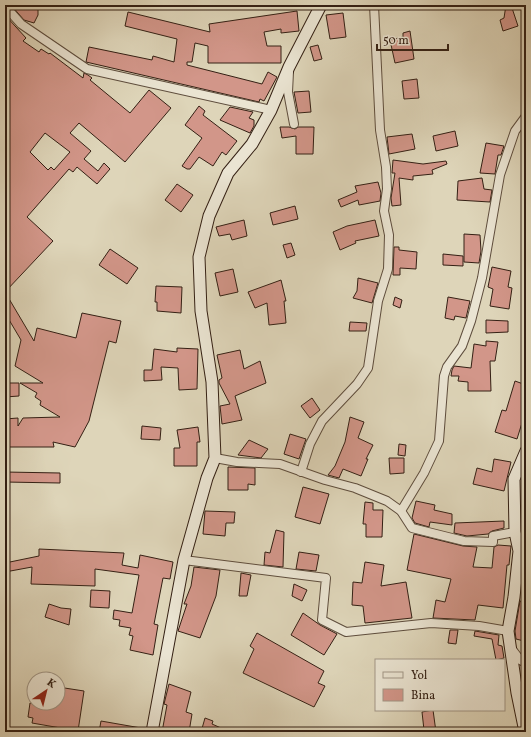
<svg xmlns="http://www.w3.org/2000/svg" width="531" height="737" font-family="Vollkorn,serif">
	<rect width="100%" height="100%" fill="#ded5b9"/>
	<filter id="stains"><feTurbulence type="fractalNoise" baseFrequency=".005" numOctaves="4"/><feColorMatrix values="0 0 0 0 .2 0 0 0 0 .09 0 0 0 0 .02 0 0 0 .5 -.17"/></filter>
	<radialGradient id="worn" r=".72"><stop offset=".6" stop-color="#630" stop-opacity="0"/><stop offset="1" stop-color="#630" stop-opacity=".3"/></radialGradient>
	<g fill="#d29689" stroke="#342014" fill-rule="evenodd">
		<polygon points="11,5 38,5 38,15 34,23 24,20"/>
		<polygon points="506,5 511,5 518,26 503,31 500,20 504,18"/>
		<polygon points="297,11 299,31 281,33 281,29 264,32 267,46 281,46 281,63 208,63 208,46 195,43 192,62 187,62 187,65 262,84 268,72 277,77 264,101 260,99 259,102 86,62 89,47 152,60 153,56 174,62 177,39 125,26 128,12 210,32 209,24"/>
		<polygon points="343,13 346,37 330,39 326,15"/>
		<path d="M5 15 26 38 23 41 39 52 41 49 49 54 50 53 83 78 84 73 88 75 92 78 90 80 130 113 149 90 171 108 125 162 79 123 70 133 91 151 84 159 98 171 104 163 110 169 97 184 77 167 73 172 69 169 27 217 53 241 5 292 34 341 37 328 76 338 82 313 121 321 116 343 109 341 89 421 75 447 53 442 54 447H5V419L18 418V426L23 418 60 417 40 405 41 401 35 397 37 393 20 383H43L15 366 21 340 5 313ZM45 133 70 152 54 170 51 167 48 170 30 152Z"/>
		<polygon points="410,31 414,59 395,63 390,40 403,37 403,33"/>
		<polygon points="318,45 322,59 314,61 310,47"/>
		<polygon points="417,79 419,98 404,99 402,81"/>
		<polygon points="309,91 311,112 298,113 294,92"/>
		<polygon points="199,106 205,111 203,115 237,141 226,155 222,152 213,166 199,157 190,169 187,169 182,166 202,138 185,125"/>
		<polygon points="230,107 253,112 249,118 254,120 254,126 250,133 220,120"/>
		<polygon points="280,127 289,127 295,129 298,127 314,127 313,154 296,154 296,136 282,138"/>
		<polygon points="455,131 458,146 436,151 433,136"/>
		<polygon points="412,134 415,149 389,154 387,137"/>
		<polygon points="486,143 504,146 501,155 498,155 495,174 480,173"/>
		<polygon points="393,160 423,164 446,161 447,164 432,170 433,174 413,176 413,180 399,178 401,205 392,206 391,198 395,173 392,173"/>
		<polygon points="482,178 484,189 492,190 490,202 457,200 458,181"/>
		<polygon points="378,182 381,193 380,201 359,205 358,200 341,207 338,200 357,192 355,186"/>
		<polygon points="177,184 193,195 181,212 165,200"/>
		<polygon points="295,206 298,219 273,225 270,213"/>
		<polygon points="244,220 247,236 232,240 230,234 219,236 216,227"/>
		<polygon points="375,220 379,236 355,241 356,243 340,250 333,232 347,226"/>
		<polygon points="464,234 480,235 481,251 479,263 464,262"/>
		<polygon points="291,243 295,255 287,258 283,245"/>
		<polygon points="394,247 399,247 399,250 417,252 416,269 400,268 400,275 393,275"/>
		<polygon points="110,249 138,268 127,284 99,265"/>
		<polygon points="443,254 463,256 463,266 443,265"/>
		<polygon points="492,267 511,271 508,287 512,288 509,309 490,306 493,289 488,287"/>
		<polygon points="233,269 238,292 220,296 215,273"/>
		<polygon points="358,278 378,283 372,303 353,298 357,291"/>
		<polygon points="281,280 286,301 284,301 286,323 269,325 267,303 255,308 248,292"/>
		<polygon points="156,286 182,287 181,313 157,311 157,302 155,302"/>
		<polygon points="395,297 402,300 400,308 393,305"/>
		<polygon points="448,297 470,301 466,318 455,316 454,320 445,318"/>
		<polygon points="486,320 508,321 508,332 486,333"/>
		<polygon points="350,322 367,323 366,331 349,331"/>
		<polygon points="486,341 498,342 495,361 490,361 491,391 468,391 468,382 458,381 459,376 451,376 452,370 454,366 471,368 474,344 486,346"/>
		<polygon points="177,348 198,349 197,389 179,390 178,368 161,367 162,380 144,381 144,370 152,370 154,349 177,352"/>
		<polygon points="240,350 244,369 260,361 266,383 235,396 242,420 222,424 220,406 230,404 219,383 219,380 222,378 217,355"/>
		<polygon points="515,381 526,385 526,410 517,439 495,432 502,410 506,411"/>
		<polygon points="5,383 19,383 19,396 5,397"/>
		<polygon points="312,398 320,410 310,418 301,406"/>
		<polygon points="350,417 364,422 358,438 373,445 366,459 368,459 361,476 343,469 339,478 328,475 335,466 345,442"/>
		<polygon points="142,426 161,428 160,440 141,439"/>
		<polygon points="198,427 200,442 197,442 197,466 174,466 174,448 180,448 177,430"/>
		<polygon points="290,434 306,439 299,459 284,454"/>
		<polygon points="249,440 268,449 261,458 238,455"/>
		<polygon points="399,444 406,445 405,456 398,455"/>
		<polygon points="389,458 404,458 404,473 390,474"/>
		<polygon points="494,459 511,462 504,491 473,484 477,468 492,472"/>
		<polygon points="228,467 255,468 255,485 248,484 248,490 228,490"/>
		<polygon points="5,472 60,473 60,483 5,482"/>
		<polygon points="303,487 329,494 320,524 295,517"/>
		<polygon points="416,501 435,505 434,510 452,514 452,525 430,522 429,527 415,523 412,518"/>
		<polygon points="365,502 373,503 373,510 383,510 382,537 366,537 366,524 363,524"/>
		<polygon points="205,511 235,512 234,523 226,523 225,536 203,534"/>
		<polygon points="504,521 504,528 492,531 488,534 467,536 454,533 455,523"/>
		<polygon points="276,530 284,532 283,567 264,565 265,552 270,553"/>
		<polygon points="414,534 463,546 477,547 473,567 492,568 494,547 498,545 511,546 509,565 507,565 503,608 478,605 475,620 433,618 436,600 445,602 451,579 407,570"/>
		<polygon points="39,549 124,553 122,565 138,568 140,555 173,562 170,579 163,578 154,624 158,625 153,655 130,650 133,636 129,635 131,628 119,626 120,620 113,619 114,610 132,613 139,575 95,569 95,586 31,584 32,567 5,572 5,563 39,556"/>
		<polygon points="299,552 319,555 316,571 296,569"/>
		<polygon points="365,562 384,565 381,586 406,582 412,618 365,623 363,606 352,605 353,582 362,583"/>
		<polygon points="194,567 220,570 216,596 200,638 178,631 187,604 184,604 191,586"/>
		<polygon points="241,573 251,575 247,596 239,596"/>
		<polygon points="294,584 307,590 302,601 292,596"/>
		<polygon points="91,590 110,591 109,608 90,607"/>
		<polygon points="520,601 526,603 524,641 516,639 515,631"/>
		<polygon points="49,604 61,608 71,609 69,625 45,617"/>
		<polygon points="303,613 320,625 337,634 324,655 291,635"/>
		<polygon points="450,630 458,630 456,644 448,643"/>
		<polygon points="475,631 499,635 498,645 502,646 504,658 496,660 492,639 474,636"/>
		<polygon points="257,633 324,671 318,683 325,686 314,707 243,673 254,649 250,646"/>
		<polygon points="169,684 191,692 186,712 192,714 189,732 162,732 167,705 164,704"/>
		<polygon points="58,687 84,691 78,731 32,723 33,718 28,717 30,703 58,703"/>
		<polygon points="433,710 436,732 428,732 427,729 424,730 422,712"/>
		<polygon points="205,718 213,721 212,724 230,732 201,732"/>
		<polygon points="101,721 141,728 140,732 99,732"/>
	</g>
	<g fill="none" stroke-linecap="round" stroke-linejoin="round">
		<g stroke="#5e4d3d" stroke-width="10">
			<g id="street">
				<polyline points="5,6 21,24 87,69 271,110"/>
				<polyline points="289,72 288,92 294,124"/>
				<polyline points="215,458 237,462 280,464 325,480 355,488 387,501 401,511 412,528 464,541 493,542 493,536 515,532"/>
				<polyline points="301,472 310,444 322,421 357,384 368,368 378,301 388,269 389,235 384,211 387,189 386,167 380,130 374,5"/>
				<polyline points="401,511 424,473 439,441 444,376 447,367 462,346 471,321 482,278 500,175 515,131 526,116"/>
				<polyline points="184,560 326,578 322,620 346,632 431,623 479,626 508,631"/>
				<polyline points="511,648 520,660 526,663"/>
			</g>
		</g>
		<g stroke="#342014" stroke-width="13">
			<g id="secondary">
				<polyline points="152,732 184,560 207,478 215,458 212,382 201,311 199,257 209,216 228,173 252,144 271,110 289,67 321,5"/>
				<polyline points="525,732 517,693 508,631 514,597 519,551 515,532 514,479 526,451"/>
			</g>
		</g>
		<use href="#street" stroke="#eae4d2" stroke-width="8"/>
		<use href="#secondary" stroke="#eae4d2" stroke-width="11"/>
	</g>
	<rect width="531" height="737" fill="none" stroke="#ded5b9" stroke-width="20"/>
	<rect x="6" y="6" width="519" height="725" fill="none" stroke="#342014" stroke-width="2"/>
	<rect x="10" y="10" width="511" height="717" fill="none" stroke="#342014"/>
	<rect x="375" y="659" width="130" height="52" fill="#eae4d2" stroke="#a19686"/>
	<rect x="383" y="672" width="20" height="6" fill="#eae4d2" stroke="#a19686"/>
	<text x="411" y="679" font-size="12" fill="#342014">Yol</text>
	<rect x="383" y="689" width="20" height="12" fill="#d29689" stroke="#a19686"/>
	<text x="411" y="699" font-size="12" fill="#342014">Bina</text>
	<g transform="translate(46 691) rotate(35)"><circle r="19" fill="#eae4d2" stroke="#a19686"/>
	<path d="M0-3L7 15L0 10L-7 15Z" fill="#8f2418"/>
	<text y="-6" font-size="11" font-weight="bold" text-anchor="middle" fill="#342014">K</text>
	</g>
	<path d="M377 44v6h71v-6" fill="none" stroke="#342014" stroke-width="2"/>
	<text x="383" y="44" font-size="12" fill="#342014" stroke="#eae4d2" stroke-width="3" paint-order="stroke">50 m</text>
	<rect width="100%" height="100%" filter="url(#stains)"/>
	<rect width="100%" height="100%" fill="url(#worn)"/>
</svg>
